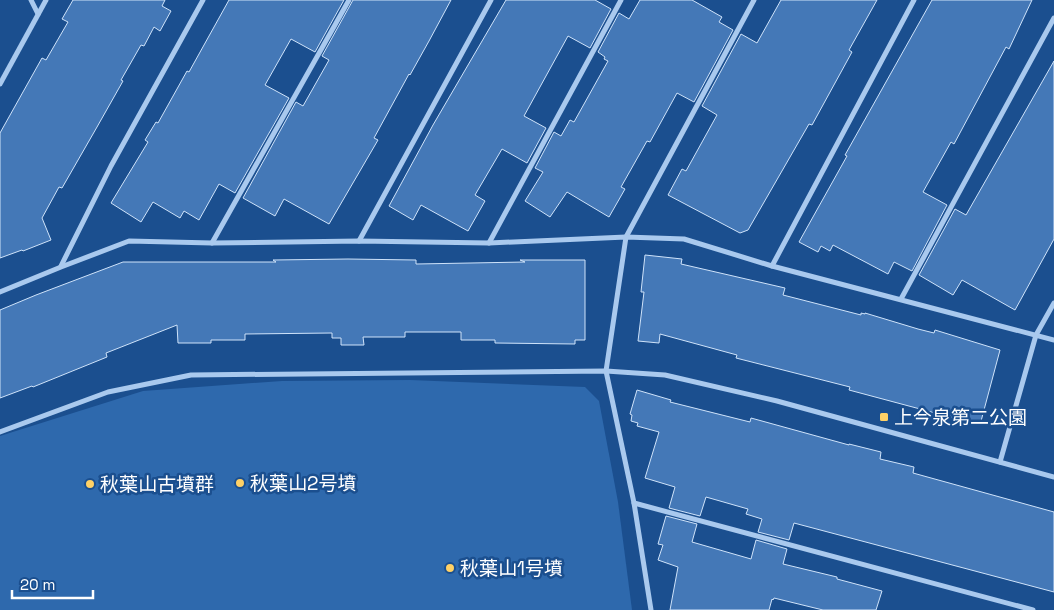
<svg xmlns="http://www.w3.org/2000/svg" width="1054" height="610" font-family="'Space Grotesk','Noto Sans JP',sans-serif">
	<rect width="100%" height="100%" fill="#1b4f8f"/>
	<polygon fill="#2e69ad" points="410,380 585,387 599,401 618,502 632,610 0,610 0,436 143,391 282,381"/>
	<g fill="#4478b7" stroke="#cfe3fa">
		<polygon points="73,0 165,0 162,6 171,11 160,31 154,27 144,46 141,45 121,80 123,81 97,127 62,188 59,187 42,218 51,240 23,251 22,250 0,258 0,133 42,58 46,60 68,22 62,19"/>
		<polygon points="229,0 344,0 315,52 291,39 265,85 289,98 235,193 219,184 199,220 184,211 180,218 153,202 141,222 111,203 148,142 145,140 156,122 158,123 187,71 189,72"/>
		<polygon points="353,0 451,0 429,41 410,75 409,74 374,138 378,140 329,224 284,199 275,216 243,198 296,102 303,106 329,60 322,56"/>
		<polygon points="506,0 595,0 611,9 590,48 568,36 524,116 546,128 527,163 502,149 475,195 485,201 468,231 421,205 413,220 389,206 433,125"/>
		<polygon points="640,0 692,0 722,17 719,22 733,30 694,102 677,93 650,142 647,141 621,187 625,189 609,217 567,192 550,217 525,201 543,172 535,168 554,132 561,136 570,120 574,122 608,61 604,59 605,57 598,52 619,13 629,19"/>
		<polygon points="781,0 877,0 849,50 852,52 812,125 809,124 748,230 740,233 668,195 682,169 686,171 717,115 702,106 741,34 757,43"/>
		<polygon points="932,0 1032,0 1009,49 1006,47 954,144 951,142 923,192 947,205 912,271 894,262 888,274 833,245 830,251 821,246 818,252 799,242 847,156 845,155"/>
		<polygon points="1054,61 1054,239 1015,310 962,280 953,295 919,275 955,209 966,215"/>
		<polygon points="645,255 682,259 681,264 785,288 783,295 861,315 861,313 865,314 865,313 918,329 934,333 935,330 1000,350 980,425 849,390 850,387 736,358 737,355 660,334 659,343 638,341 644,292 641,292"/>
		<polygon points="348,259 416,260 416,264 525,262 520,260 585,260 585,340 575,340 575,344 495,343 495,340 461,340 461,332 405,332 405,337 363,337 364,345 341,345 341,338 332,338 332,333 245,334 245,340 211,340 211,343 178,343 177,325 106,353 107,357 33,387 32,386 0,398 0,310 36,295 123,262 276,262 273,260"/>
		<polygon points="637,390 671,400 670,402 750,422 751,418 849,445 849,444 881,452 880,459 914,467 913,473 1054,512 1054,592 794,523 789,540 758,532 762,519 746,514 748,509 706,497 700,516 669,508 675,487 645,478 659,432 637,426 638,423 631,421 632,415 630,414"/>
		<polygon points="666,516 697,524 692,542 751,559 756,540 787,549 783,564 837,577 837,579 882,591 876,610 823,610 774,598 773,600 772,599 769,610 670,610 678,567 658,560 663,545 658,544"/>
	</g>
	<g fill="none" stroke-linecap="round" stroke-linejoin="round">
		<g stroke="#a9c9ee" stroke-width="5">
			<polyline points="31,0 38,14"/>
			<polyline points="0,84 46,0"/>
			<polyline points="359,241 491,0"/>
			<polyline points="212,243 349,0"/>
			<polyline points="489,243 621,0"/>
			<polyline points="61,266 111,166 203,0"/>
			<polyline points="772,266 914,0"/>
			<polyline points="0,292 61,267 129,241 212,243 359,241 489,243 626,237 684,239 772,266 1054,340"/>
			<polyline points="901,299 1054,18"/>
			<polyline points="0,432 108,392 191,375 606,371 665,375 777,401 1054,477"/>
			<polyline points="1000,462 1036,335 1054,303"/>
			<polyline points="634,503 1033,610"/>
			<polyline points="651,610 634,503 606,371 626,237 754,0"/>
		</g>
	</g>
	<g fill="#ffd166" stroke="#1b4f8f" stroke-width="2">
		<rect x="879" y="412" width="10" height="10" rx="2.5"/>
		<circle cx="240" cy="483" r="5"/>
		<circle cx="90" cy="484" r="5"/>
		<circle cx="450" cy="568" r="5"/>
	</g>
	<g text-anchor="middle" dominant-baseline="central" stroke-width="5" stroke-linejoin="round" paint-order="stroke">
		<g font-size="19" fill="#fff" stroke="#1b4f8f" text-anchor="start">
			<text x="894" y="417">上今泉第二公園</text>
			<text x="250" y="483">秋葉山2号墳</text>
			<text x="100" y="484">秋葉山古墳群</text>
			<text x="460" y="568">秋葉山1号墳</text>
		</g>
	</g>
	<path d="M12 590v8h81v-8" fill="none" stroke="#ffffff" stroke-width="2.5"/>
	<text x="20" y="590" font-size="15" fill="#ffffff" stroke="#1b4f8f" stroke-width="4" paint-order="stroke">20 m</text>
</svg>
